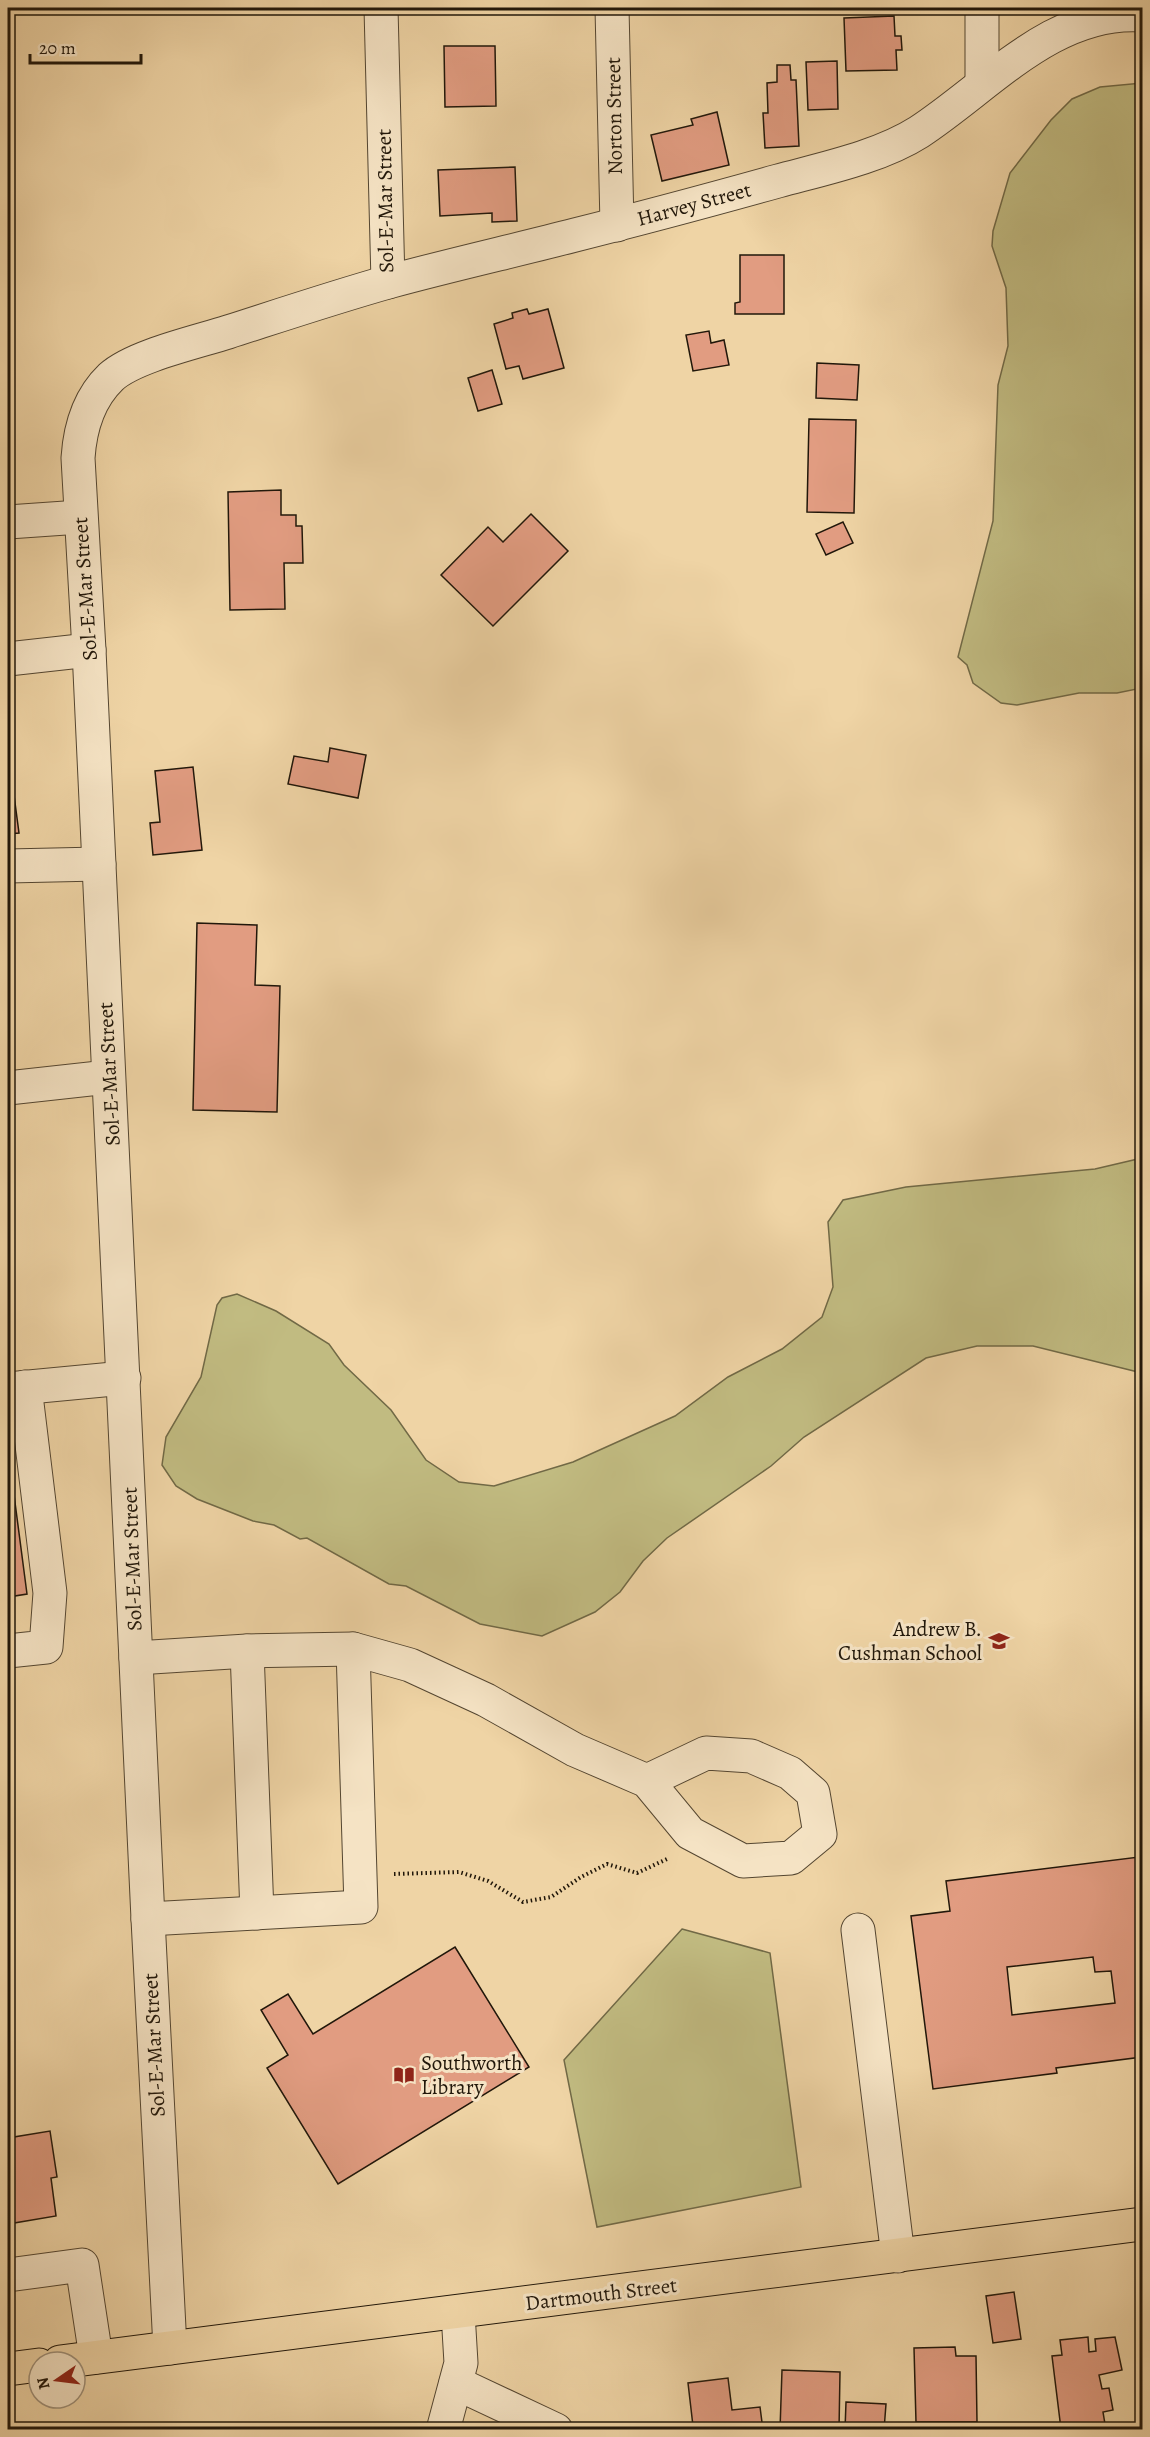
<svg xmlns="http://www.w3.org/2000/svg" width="1150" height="2437" font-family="Alegreya,serif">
	<rect width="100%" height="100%" fill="#efd4a5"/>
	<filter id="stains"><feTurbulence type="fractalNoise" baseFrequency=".00333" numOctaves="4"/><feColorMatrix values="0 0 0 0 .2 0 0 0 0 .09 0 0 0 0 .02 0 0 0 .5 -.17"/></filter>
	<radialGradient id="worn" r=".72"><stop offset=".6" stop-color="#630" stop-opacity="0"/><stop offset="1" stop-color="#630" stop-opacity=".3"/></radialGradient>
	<g fill="#c1bb81" stroke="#716946" stroke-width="1.5">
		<polygon points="1142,83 1142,688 1117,693 1079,693 1017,705 1001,703 973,683 967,665 958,657 993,521 998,385 1008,346 1006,288 992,246 993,231 1010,173 1051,120 1072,99 1100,87"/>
		<polygon points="1142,1158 1142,1373 1033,1346 977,1346 926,1358 804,1437 771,1466 667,1538 643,1561 620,1592 595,1612 542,1636 480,1624 406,1586 389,1584 307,1538 300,1539 274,1525 253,1521 197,1499 176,1486 162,1465 166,1437 201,1377 217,1305 222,1298 237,1294 276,1311 329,1344 344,1365 391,1410 426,1460 459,1482 494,1486 573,1462 675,1416 728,1377 782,1349 822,1317 833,1287 828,1222 843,1200 906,1187 1095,1169"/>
		<polygon points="682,1929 770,1953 801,2187 597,2227 564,2060"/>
	</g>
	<g fill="#e19c81" stroke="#21170a" stroke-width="1.5" fill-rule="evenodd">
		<polygon points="654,8 704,8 704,11 654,12"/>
		<polygon points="894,16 895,36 901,36 902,50 896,50 897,70 846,71 844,18"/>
		<polygon points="444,46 495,46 496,106 445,107"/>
		<polygon points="837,61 838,109 808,110 806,62"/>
		<polygon points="777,65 790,65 791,80 796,80 799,146 765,148 763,113 768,113 767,83 777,82"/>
		<polygon points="717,112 729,165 662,181 651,135 693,125 691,119"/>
		<polygon points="515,167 517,221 492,222 492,213 440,216 438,170"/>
		<polygon points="740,255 784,255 784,314 735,314 735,303 740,302"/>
		<polygon points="527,309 529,314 548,309 564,368 523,379 519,366 506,369 494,324 513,318 512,313"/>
		<polygon points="709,331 711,343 724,340 729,365 693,371 686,335"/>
		<polygon points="817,363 859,365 857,400 816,398"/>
		<polygon points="492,370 502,404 478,411 468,378"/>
		<polygon points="809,419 856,420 854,513 807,512"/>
		<polygon points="281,490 281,515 296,515 296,526 302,526 303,563 284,563 285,609 230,610 228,492"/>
		<polygon points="531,514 568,551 493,626 441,575 488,527 503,542"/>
		<polygon points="843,522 853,543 826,555 816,534"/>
		<polygon points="330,748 366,755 358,798 288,784 294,756 328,762"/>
		<polygon points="8,750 19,833 8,834"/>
		<polygon points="193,767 202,850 153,855 150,823 160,822 155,771"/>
		<polygon points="197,923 257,925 255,985 280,986 277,1112 193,1110"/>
		<polygon points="8,1449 27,1594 8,1597"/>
		<path d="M1139 1857 1142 1879V2057L1056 2068 1057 2073 933 2089 911 1916 950 1911 946 1881ZM1093 1957 1095 1972 1111 1971 1115 2003 1012 2015 1007 1967Z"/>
		<polygon points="455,1947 529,2067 338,2184 267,2068 288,2055 261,2010 288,1994 313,2034"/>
		<polygon points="50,2131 57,2177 51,2178 56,2216 8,2224 8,2138"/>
		<polygon points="1014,2292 1021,2339 993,2343 986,2296"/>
		<polygon points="1088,2337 1089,2352 1096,2351 1095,2339 1115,2337 1122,2370 1099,2375 1102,2389 1109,2388 1113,2410 1103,2412 1105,2424 1086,2430 1061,2429 1052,2356 1062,2355 1060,2340"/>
		<polygon points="955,2347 956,2356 976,2356 977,2422 916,2422 914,2348"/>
		<polygon points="782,2370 840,2372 839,2430 780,2430"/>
		<polygon points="728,2378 732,2410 760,2407 763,2430 713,2430 712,2425 693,2426 688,2383"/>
		<polygon points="846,2402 886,2404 884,2430 845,2430"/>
	</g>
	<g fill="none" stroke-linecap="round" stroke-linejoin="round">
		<g stroke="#544631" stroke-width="35">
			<g id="minor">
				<polyline points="381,8 388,282"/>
				<polyline points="612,8 617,225"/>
				<polyline points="982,8 982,84"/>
				<polyline points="8,522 80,517"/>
				<polyline points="8,659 89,650"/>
				<polyline points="8,866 99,864"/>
				<polyline points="8,1088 108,1077"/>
				<polyline points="8,1389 124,1378"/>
				<polyline points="8,1651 46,1647 50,1593 25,1387"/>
				<polyline points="247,1651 257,1913"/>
				<polyline points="136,1658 247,1651 353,1649 410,1665 486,1700 575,1750 647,1781 690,1833 743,1861 791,1858 820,1834 813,1793 790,1773 751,1756 706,1753 647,1781"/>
				<polyline points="148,1919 361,1907 353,1649"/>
				<polyline points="858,1930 898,2256"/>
				<polyline points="8,2275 82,2265 96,2357"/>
				<path d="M170 2348 148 1919 89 650 78 458C80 428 88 399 111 377 134 356 197 342 228 332 281 315 335 297 388 282 450 265 513 251 575 235 643 218 710 200 778 181 822 169 880 157 919 132 988 87 1053 9 1142 15"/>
				<polyline points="456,2383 556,2430"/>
				<polyline points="443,2430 461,2363 458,2313"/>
			</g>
		</g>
		<g stroke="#21170a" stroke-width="35">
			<g id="major">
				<polyline points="60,2362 1142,2224"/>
				<polyline points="8,2369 39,2365"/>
			</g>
		</g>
		<polyline stroke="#21170a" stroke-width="4" stroke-dasharray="1.5 3" stroke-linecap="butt" points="394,1874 459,1872 488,1881 523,1902 551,1897 581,1877 607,1864 637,1873 667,1859"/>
		<use href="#minor" stroke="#f5e3c4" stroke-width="33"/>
		<use href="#major" stroke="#efd4a5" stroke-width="33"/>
	</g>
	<defs>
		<g id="school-bare" transform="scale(1.62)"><path d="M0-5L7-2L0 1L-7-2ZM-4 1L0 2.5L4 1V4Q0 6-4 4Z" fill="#8f2418" stroke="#f5e3c4" stroke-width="2.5" paint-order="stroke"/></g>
		<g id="library-bare" transform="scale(1.62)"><path d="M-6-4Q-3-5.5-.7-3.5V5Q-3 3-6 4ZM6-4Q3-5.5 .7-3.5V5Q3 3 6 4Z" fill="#8f2418" stroke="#f5e3c4" stroke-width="2.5" paint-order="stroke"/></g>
	</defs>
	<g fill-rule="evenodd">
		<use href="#school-bare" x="999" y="1641"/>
		<use href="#library-bare" x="404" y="2075"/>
	</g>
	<g text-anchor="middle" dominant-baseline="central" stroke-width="6" stroke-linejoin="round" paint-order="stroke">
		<g font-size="21" fill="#21170a" stroke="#f5e3c4">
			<text transform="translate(614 116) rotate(-91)">Norton Street</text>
			<text transform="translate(385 201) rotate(-91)">Sol-E-Mar Street</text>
			<text transform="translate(694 204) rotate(-15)">Harvey Street</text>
			<text transform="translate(85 589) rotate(-94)">Sol-E-Mar Street</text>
			<text transform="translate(109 1074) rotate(-93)">Sol-E-Mar Street</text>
			<text transform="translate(132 1559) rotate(-92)">Sol-E-Mar Street</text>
			<text transform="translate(154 2045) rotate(-93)">Sol-E-Mar Street</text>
			<text transform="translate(601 2294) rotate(-7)">Dartmouth Street</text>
		</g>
		<g font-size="21" fill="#21170a" stroke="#f5e3c4" text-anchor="end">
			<text x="982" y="1629">Andrew B.<tspan x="982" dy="24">Cushman School</tspan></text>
			<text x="421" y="2063" text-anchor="start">Southworth<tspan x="421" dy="24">Library</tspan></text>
		</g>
	</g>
	<rect width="1150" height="2437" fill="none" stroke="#efd4a5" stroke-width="30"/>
	<rect x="9" y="9" width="1132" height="2419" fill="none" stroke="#21170a" stroke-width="3"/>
	<rect x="15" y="15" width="1120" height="2407" fill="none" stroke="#21170a" stroke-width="1.5"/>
	<g transform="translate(57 2380) rotate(256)"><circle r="28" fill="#f5e3c4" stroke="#a0917a" stroke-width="1.5"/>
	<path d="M0-4.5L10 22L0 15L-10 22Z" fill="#8f2418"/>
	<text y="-9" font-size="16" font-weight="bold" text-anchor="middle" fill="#21170a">N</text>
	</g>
	<path d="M30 54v9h111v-9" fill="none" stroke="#21170a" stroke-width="3"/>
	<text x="39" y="54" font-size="18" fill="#21170a" stroke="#f5e3c4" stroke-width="4.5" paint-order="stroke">20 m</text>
	<rect width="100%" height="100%" filter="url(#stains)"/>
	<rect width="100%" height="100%" fill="url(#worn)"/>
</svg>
